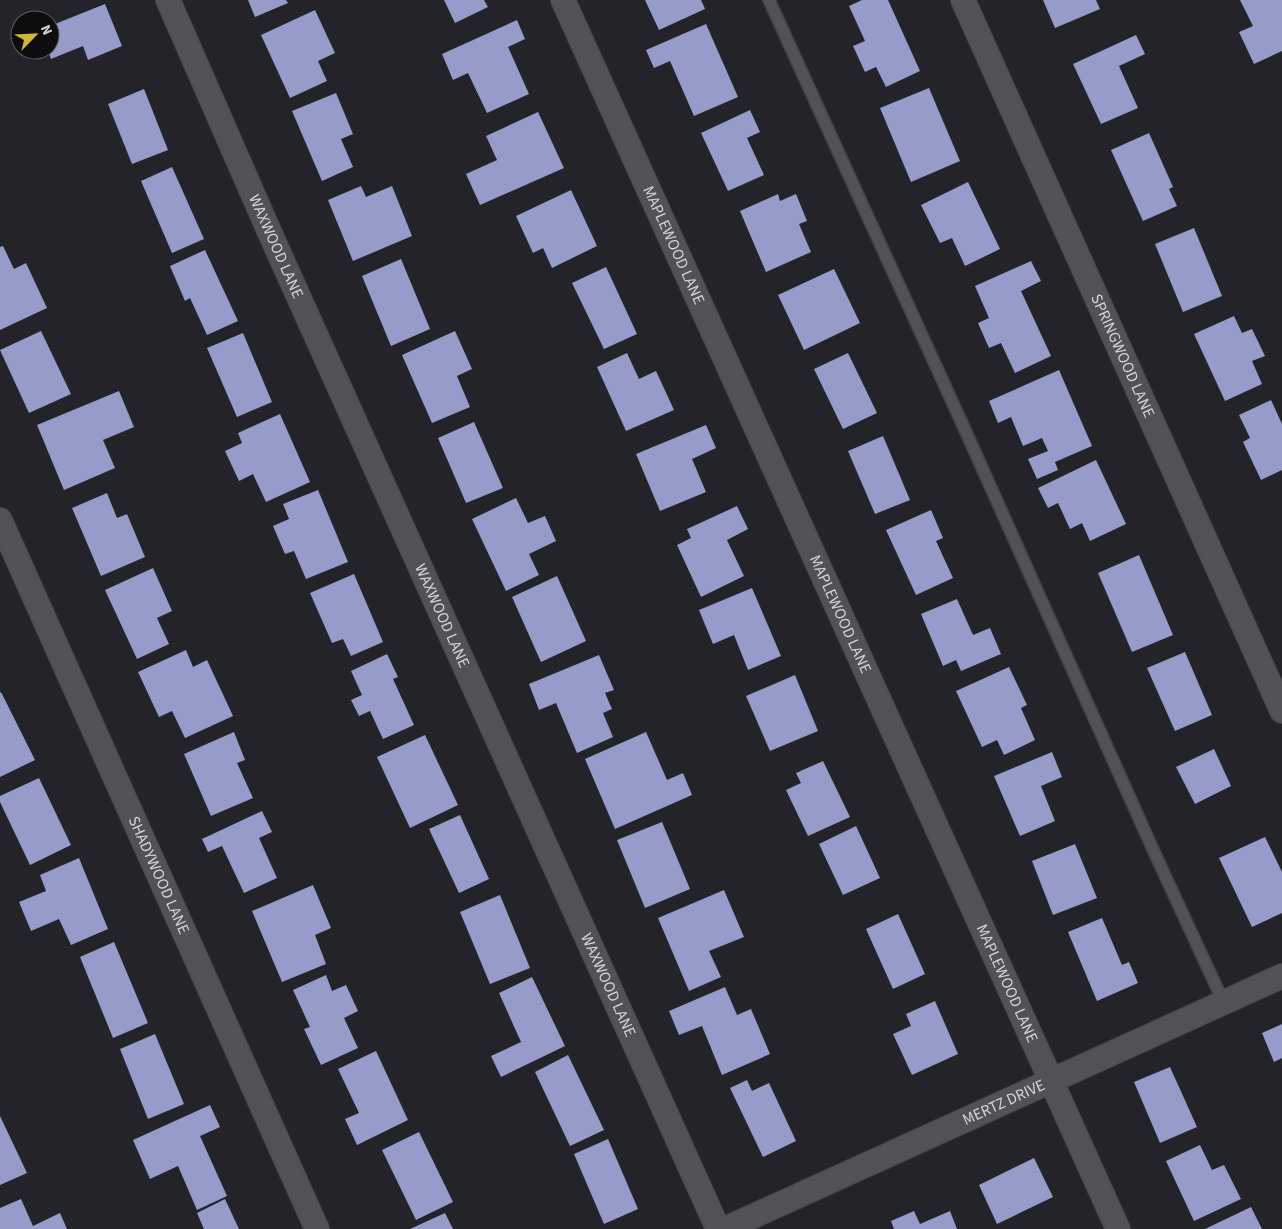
<svg xmlns="http://www.w3.org/2000/svg" width="1282" height="1229" font-family="'Source Sans 3',sans-serif">
	<rect width="100%" height="100%" fill="#232429"/>
	<g fill="#969bc9">
		<polygon points="248,0 286,0 288,3 255,17"/>
		<polygon points="444,0 484,0 488,7 455,23"/>
		<polygon points="645,0 701,0 705,9 659,30"/>
		<polygon points="862,0 888,0 920,71 886,87 876,67 865,72 853,46 865,41 849,6"/>
		<polygon points="1043,0 1096,0 1100,9 1055,28"/>
		<polygon points="1240,0 1282,0 1282,51 1254,64 1239,32 1253,26"/>
		<polygon points="105,4 122,46 88,60 83,46 51,59 48,50 50,50 50,26"/>
		<polygon points="315,10 335,53 318,61 327,81 290,98 261,35"/>
		<polygon points="517,20 525,39 508,47 529,94 487,113 468,73 453,80 442,54"/>
		<polygon points="706,24 738,97 694,116 670,61 654,68 646,50"/>
		<polygon points="1136,35 1145,54 1119,66 1138,108 1101,124 1073,64"/>
		<polygon points="929,88 960,161 911,182 880,108"/>
		<polygon points="144,89 168,150 132,164 108,104"/>
		<polygon points="336,93 353,134 341,139 353,167 322,181 292,111"/>
		<polygon points="750,110 760,132 747,138 764,175 728,191 701,133"/>
		<polygon points="538,112 564,168 480,205 466,174 497,160 486,136"/>
		<polygon points="1149,133 1173,187 1169,189 1177,206 1143,221 1111,150"/>
		<polygon points="172,167 204,239 172,253 141,181"/>
		<polygon points="968,182 1000,249 965,266 952,238 940,243 921,205"/>
		<polygon points="361,186 366,197 392,186 412,236 353,261 328,200"/>
		<polygon points="571,190 597,246 552,268 543,248 533,253 516,216"/>
		<polygon points="778,194 780,201 796,194 807,221 799,224 811,252 766,272 740,211"/>
		<polygon points="1194,228 1222,296 1183,312 1155,244"/>
		<polygon points="3,246 14,269 26,263 47,308 0,330 0,247"/>
		<polygon points="205,250 238,321 207,335 190,298 185,301 170,266"/>
		<polygon points="401,259 430,329 391,346 362,276"/>
		<polygon points="1031,261 1041,281 1021,291 1051,356 1015,373 1001,343 989,348 978,323 989,318 975,286"/>
		<polygon points="606,267 637,334 604,349 572,283"/>
		<polygon points="834,269 860,323 804,350 778,295"/>
		<polygon points="1234,316 1242,333 1252,329 1265,356 1252,361 1262,384 1225,401 1194,334"/>
		<polygon points="41,331 71,394 29,413 0,350"/>
		<polygon points="455,331 472,369 457,376 470,407 432,423 402,355"/>
		<polygon points="243,333 272,402 237,417 207,348"/>
		<polygon points="627,353 639,379 656,371 674,410 626,431 597,367"/>
		<polygon points="848,353 877,413 843,429 814,369"/>
		<polygon points="1059,370 1092,446 1055,462 1058,470 1037,479 1028,459 1048,451 1042,438 1023,446 1011,417 998,423 989,401"/>
		<polygon points="119,391 134,427 103,440 115,468 64,490 37,425"/>
		<polygon points="1271,400 1282,424 1282,470 1261,480 1243,442 1250,438 1239,415"/>
		<polygon points="280,414 310,482 266,502 253,474 239,481 225,451 242,443 238,433"/>
		<polygon points="474,422 503,488 466,503 438,438"/>
		<polygon points="706,425 716,448 692,459 706,492 660,511 636,454"/>
		<polygon points="883,436 910,500 875,514 848,451"/>
		<polygon points="1096,460 1126,524 1090,541 1082,523 1070,529 1058,503 1048,508 1038,488"/>
		<polygon points="318,490 348,562 306,579 294,551 285,554 273,526 289,519 283,504"/>
		<polygon points="107,493 117,518 127,514 145,557 101,576 72,508"/>
		<polygon points="516,498 528,523 545,516 556,541 529,554 539,575 506,591 472,519"/>
		<polygon points="737,506 748,529 727,540 744,576 701,597 677,545 691,538 687,529"/>
		<polygon points="931,510 943,538 936,541 953,578 916,595 886,530"/>
		<polygon points="1139,555 1173,635 1132,652 1098,573"/>
		<polygon points="153,568 172,611 157,618 169,644 137,659 105,590"/>
		<polygon points="354,574 383,642 351,656 343,639 332,643 310,593"/>
		<polygon points="557,576 586,641 541,662 512,597"/>
		<polygon points="752,588 781,656 748,670 734,635 713,644 699,610"/>
		<polygon points="957,599 973,635 990,628 1001,654 961,671 956,660 943,666 921,614"/>
		<polygon points="186,650 193,667 207,660 233,716 185,738 172,711 159,717 138,672"/>
		<polygon points="1185,652 1212,715 1175,731 1147,668"/>
		<polygon points="387,654 398,677 393,679 414,725 383,739 370,711 359,716 351,700 362,695 351,671"/>
		<polygon points="599,655 614,690 605,693 612,709 603,713 613,737 577,753 556,703 539,710 529,684"/>
		<polygon points="1009,667 1027,705 1021,708 1035,740 1004,755 997,740 982,747 956,691"/>
		<polygon points="795,675 818,731 770,751 746,696"/>
		<polygon points="1,692 35,760 0,777 0,693"/>
		<polygon points="234,732 245,760 237,763 253,798 211,816 184,754"/>
		<polygon points="646,732 667,780 683,773 692,795 615,829 585,759"/>
		<polygon points="425,735 458,805 410,828 377,757"/>
		<polygon points="1214,749 1231,786 1195,804 1176,767"/>
		<polygon points="1052,752 1062,777 1041,786 1055,821 1020,836 994,776"/>
		<polygon points="823,761 850,817 808,836 786,790 801,783 796,773"/>
		<polygon points="39,778 71,845 30,865 0,802 0,796"/>
		<polygon points="262,811 272,832 259,838 277,878 244,893 222,846 208,852 202,839"/>
		<polygon points="460,815 489,879 459,893 429,829"/>
		<polygon points="662,822 690,889 645,908 617,840"/>
		<polygon points="856,826 880,878 843,895 819,844"/>
		<polygon points="1265,837 1282,872 1282,913 1252,927 1219,858"/>
		<polygon points="1075,844 1097,898 1053,915 1032,861"/>
		<polygon points="79,858 108,929 71,945 59,919 31,931 19,902 46,891 40,875"/>
		<polygon points="313,885 331,928 315,935 326,964 282,982 252,911"/>
		<polygon points="724,890 744,937 709,951 721,977 689,991 658,918"/>
		<polygon points="500,895 530,968 490,984 460,912"/>
		<polygon points="898,914 925,974 893,989 866,929"/>
		<polygon points="1102,918 1122,965 1129,962 1138,983 1097,1001 1068,932"/>
		<polygon points="114,942 148,1023 113,1038 80,957"/>
		<polygon points="326,975 332,991 346,985 358,1011 344,1018 358,1048 321,1065 304,1029 310,1027 293,990"/>
		<polygon points="532,977 565,1046 501,1077 491,1056 521,1042 499,993"/>
		<polygon points="725,987 737,1015 751,1009 770,1054 722,1075 702,1026 679,1035 669,1011"/>
		<polygon points="935,1001 958,1054 912,1075 893,1034 911,1026 906,1014"/>
		<polygon points="1282,1024 1282,1058 1274,1062 1262,1033"/>
		<polygon points="155,1034 184,1104 148,1119 120,1049"/>
		<polygon points="376,1051 408,1120 357,1145 345,1119 359,1113 338,1069"/>
		<polygon points="568,1055 604,1130 570,1146 535,1072"/>
		<polygon points="1170,1067 1197,1127 1160,1143 1134,1082"/>
		<polygon points="747,1080 752,1091 769,1083 796,1141 763,1157 730,1088"/>
		<polygon points="210,1105 220,1127 200,1136 227,1196 197,1210 178,1166 150,1179 133,1140"/>
		<polygon points="0,1116 27,1173 0,1185"/>
		<polygon points="419,1132 453,1202 416,1220 382,1150"/>
		<polygon points="608,1139 638,1209 604,1224 574,1154"/>
		<polygon points="1200,1145 1212,1170 1224,1165 1241,1199 1194,1221 1166,1161"/>
		<polygon points="1034,1158 1053,1197 997,1224 979,1185"/>
		<polygon points="21,1199 33,1226 60,1213 67,1229 0,1229 0,1208"/>
		<polygon points="225,1199 239,1229 204,1229 197,1213"/>
		<polygon points="1251,1207 1262,1229 1205,1229"/>
		<polygon points="914,1211 920,1224 950,1211 957,1229 894,1229 891,1221"/>
		<polygon points="445,1213 453,1229 410,1229"/>
	</g>
	<g fill="none" stroke-linecap="round" stroke-linejoin="round">
		<g stroke="#404145" stroke-width="14">
			<polyline id="service" points="769,0 966,432 1155,854 1224,1003"/>
		</g>
		<g stroke="#404145" stroke-width="26">
			<g id="minor">
				<path id="s1" d="M168 0 269 231 718 1229"/>
				<path id="s2" d="M563 0 1118 1229"/>
				<path id="s3" d="M963 0 1282 711"/>
				<path id="s4" d="M0 520 317 1229"/>
				<path id="s5" d="M725 1229 1282 976"/>
			</g>
		</g>
		<use href="#service" stroke="#515258" stroke-width="11"/>
		<use href="#minor" stroke="#515258" stroke-width="24"/>
	</g>
	<g text-anchor="middle" dominant-baseline="central" stroke-width="5" stroke-linejoin="round" paint-order="stroke">
		<g font-size="16" fill="#d4d4d8" stroke="#0d0d10">
			<text stroke="none"><textPath href="#s1" startOffset="269">WAXWOOD LANE</textPath></text>
			<text stroke="none"><textPath href="#s2" startOffset="269">MAPLEWOOD LANE</textPath></text>
			<text stroke="none"><textPath href="#s3" startOffset="390">SPRINGWOOD LANE</textPath></text>
			<text stroke="none"><textPath href="#s2" startOffset="674">MAPLEWOOD LANE</textPath></text>
			<text stroke="none"><textPath href="#s1" startOffset="674">WAXWOOD LANE</textPath></text>
			<text stroke="none"><textPath href="#s4" startOffset="389">SHADYWOOD LANE</textPath></text>
			<text stroke="none"><textPath href="#s1" startOffset="1079">WAXWOOD LANE</textPath></text>
			<text stroke="none"><textPath href="#s2" startOffset="1079">MAPLEWOOD LANE</textPath></text>
			<text stroke="none"><textPath href="#s5" startOffset="306">MERTZ DRIVE</textPath></text>
		</g>
	</g>
	<g transform="translate(35 35) rotate(66)"><circle r="24" fill="#0d0d10" stroke="#5d5d60"/>
	<path d="M0-4L9 19L0 12L-9 19Z" fill="#ceb837"/>
	<text y="-8" font-size="14" font-weight="bold" text-anchor="middle" fill="#d4d4d8">N</text>
	</g>
</svg>
